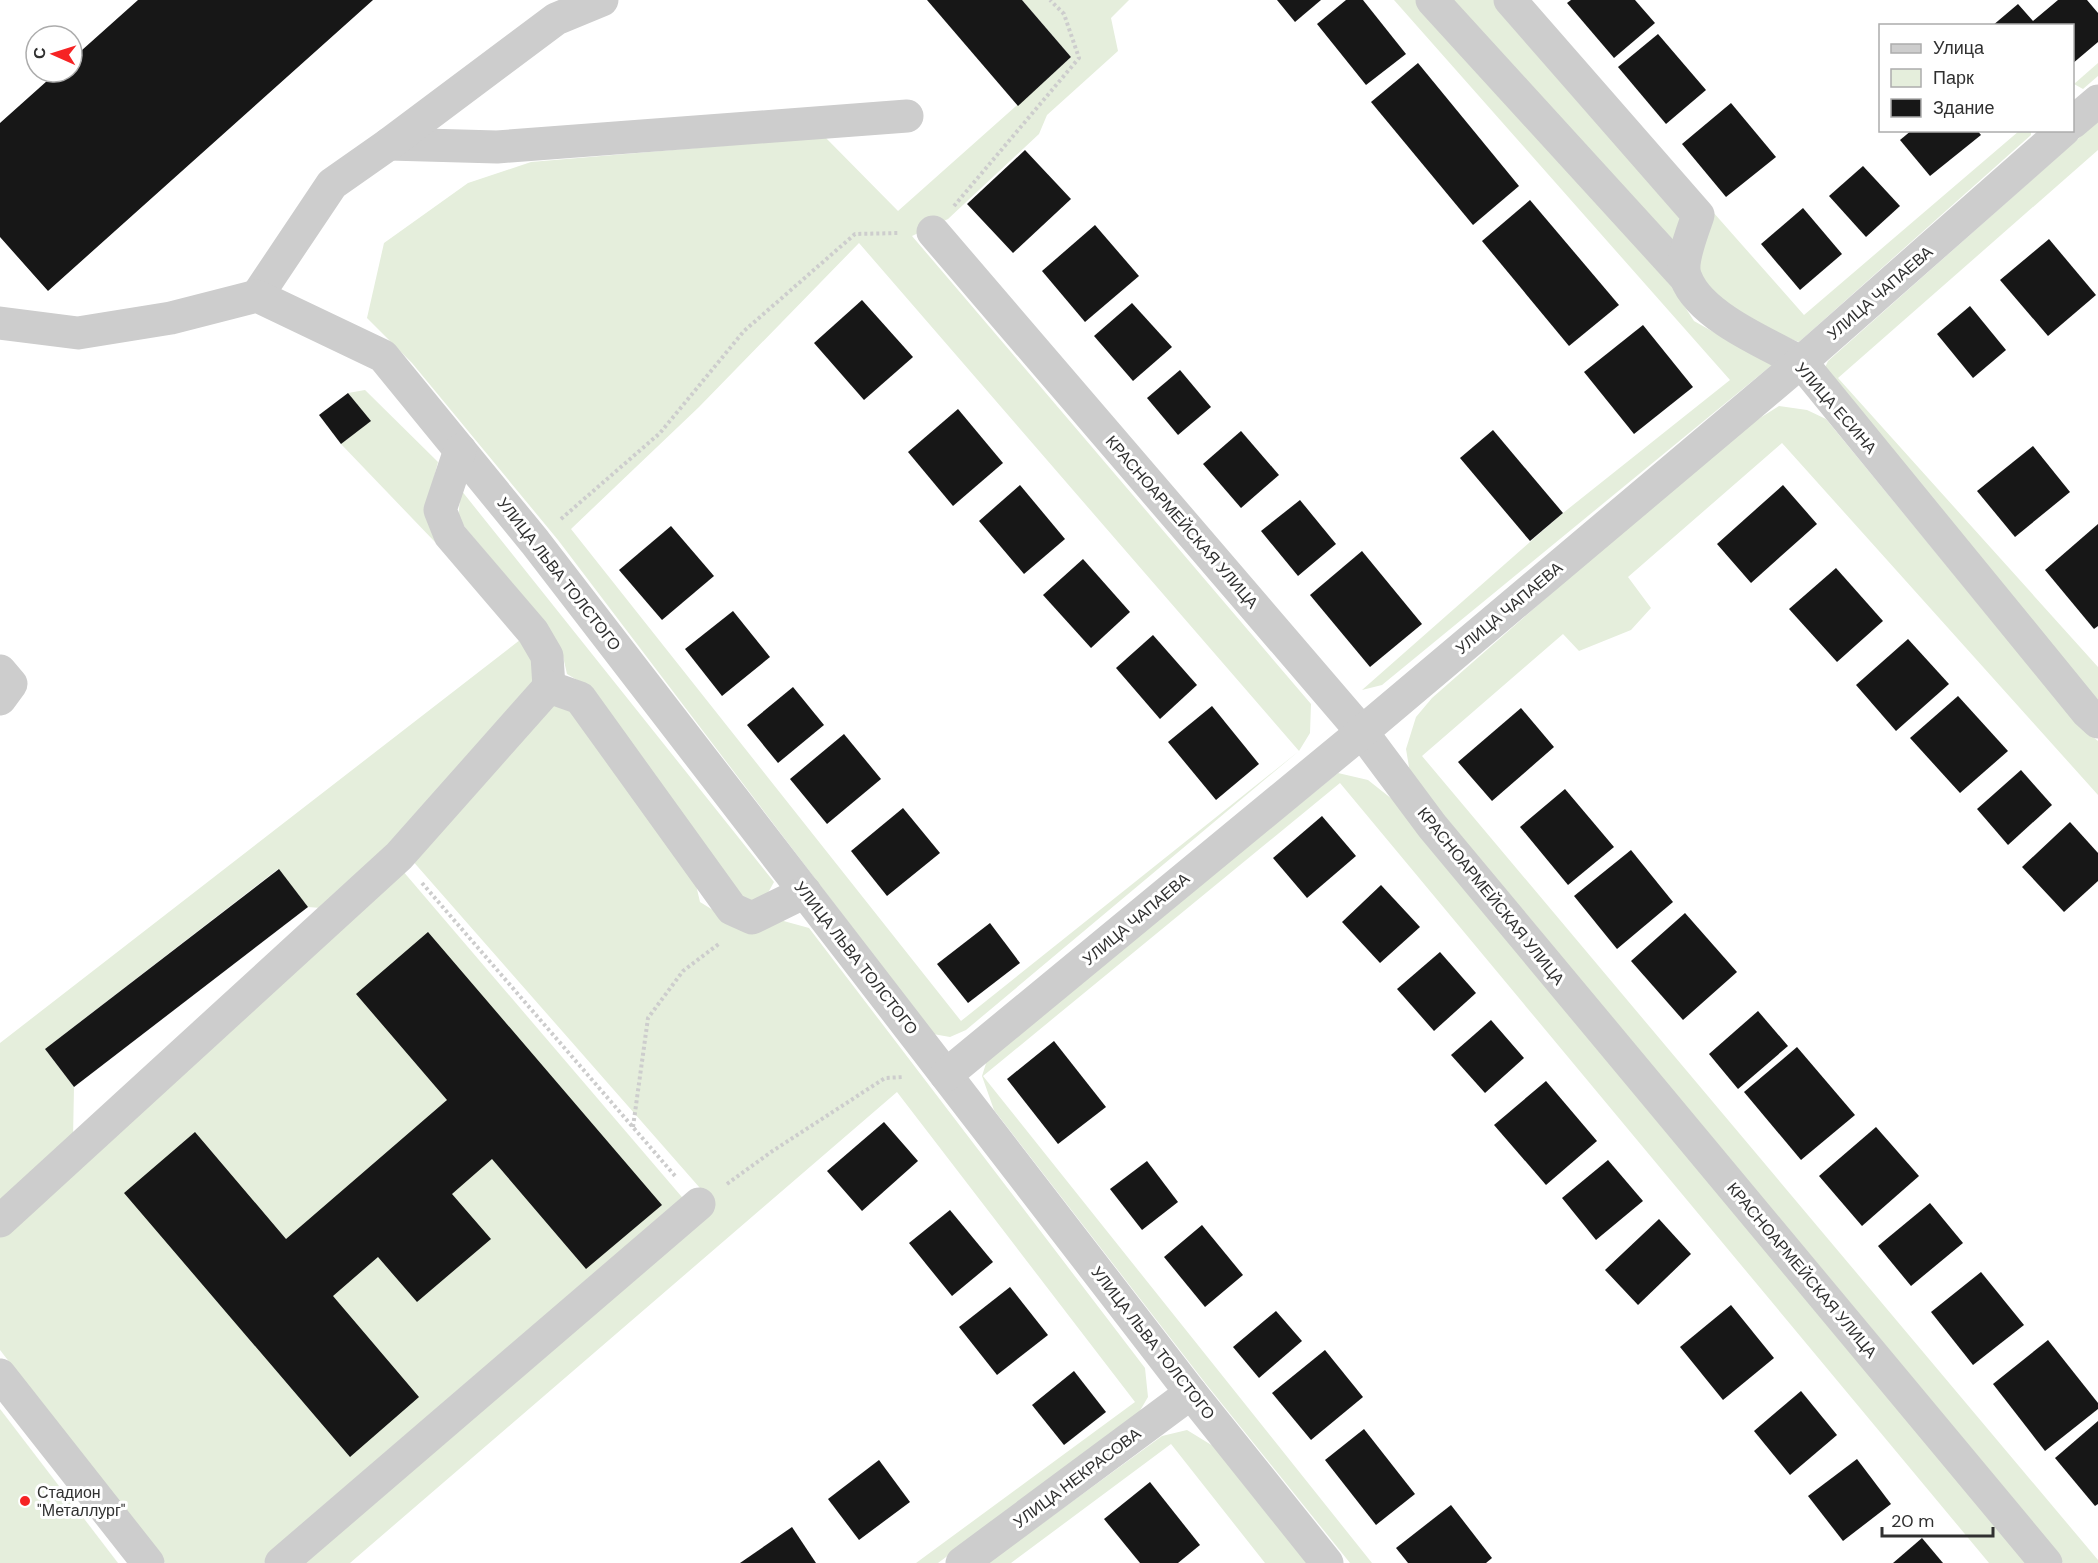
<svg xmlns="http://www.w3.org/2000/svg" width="2098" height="1563" font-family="'DM Sans',sans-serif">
	<rect width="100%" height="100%" fill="#fff"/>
	<g fill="#e5eedc" fill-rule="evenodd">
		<path d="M1022 0H1129L1111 18 1118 51 1047 115 1039 134 948 219 912 236 1311 704 1310 733 1299 751 966 1030 950 1037 933 1034 558 540 412 363 367 318 384 243 468 183 531 162 825 137 898 211 1071 57ZM859 243 1299 751 961 1021 571 529 699 407Z"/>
		<polygon points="1394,0 1494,0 1682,219 1670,284 1694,321 1772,365 1382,685 1362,690 1563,513 1730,380"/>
		<polygon points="2098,63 2098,76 2083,89 2074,84"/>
		<polygon points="2098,121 2098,150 1838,378 2098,667 2098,703 1823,372 1828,361"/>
		<path d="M2019 131H2031V135L1799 342C1770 330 1704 306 1699 271 1696 253 1707 230 1713 212L1804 315Z"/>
		<polygon points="365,390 438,462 430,493 435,542 341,444 370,421 348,393"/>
		<polygon points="1779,406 1807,410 1826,419 2075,722 2098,741 2098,795 1782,443 1628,577 1651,608 1631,630 1579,651 1563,634 1422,756 2098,1560 2098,1563 2063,1563 1636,1057 1411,779 1406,749 1416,717 1432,698 1603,548 1752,423"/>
		<polygon points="461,490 774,882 764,900 743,902 594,690 567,674 562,652 542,619 458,519"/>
		<polygon points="525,636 536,660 534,685 395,841 321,908 308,907 278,869 45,1049 74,1087 73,1139 0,1203 0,1043"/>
		<polygon points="554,704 575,709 691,863 700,902 750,933 780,920 809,928 1145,1368 1148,1397 1138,1414 938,1563 916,1563 1135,1402 897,1092 350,1563 299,1563 714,1204 411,859"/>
		<polygon points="1338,773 1368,780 1397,803 2030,1563 1989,1563 1340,783 983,1076 1372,1563 1350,1563 1206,1384 994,1110 982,1076 988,1057"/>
		<polygon points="402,870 687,1203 264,1563 165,1563 0,1350 0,1233"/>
		<polygon points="0,1409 118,1563 0,1563"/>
		<polygon points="1187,1430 1218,1449 1309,1563 1265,1563 1171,1444 1011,1563 988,1563 1162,1436"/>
	</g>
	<g fill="#171717">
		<polygon points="138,0 373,0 48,291 0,237 0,123 57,72 72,72 72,59"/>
		<polygon points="927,0 1022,0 1071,57 1018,106"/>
		<polygon points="1277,0 1321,0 1295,22"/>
		<polygon points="1346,0 1363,0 1406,54 1366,85 1317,24"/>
		<polygon points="1571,0 1635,0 1655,23 1614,58 1567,3"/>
		<polygon points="2058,0 2087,0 2098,13 2098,42 2072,64 2072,26 1992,26 2018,4 2033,21"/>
		<polygon points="1658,34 1706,90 1666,124 1618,67"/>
		<polygon points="1418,63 1519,186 1473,225 1371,102"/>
		<polygon points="1731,103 1776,157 1726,197 1682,144"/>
		<polygon points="1912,130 1977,130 1981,135 1930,176 1900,140"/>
		<polygon points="1025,150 1071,199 1013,253 967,204"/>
		<polygon points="1863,166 1900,206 1866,237 1829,196"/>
		<polygon points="1530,200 1619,305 1569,346 1482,241"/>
		<polygon points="1803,208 1842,254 1800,290 1761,244"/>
		<polygon points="1095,225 1139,276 1085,322 1042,271"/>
		<polygon points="2049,239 2096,295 2048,336 2000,280"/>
		<polygon points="862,300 913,357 864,400 814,343"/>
		<polygon points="1132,303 1172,347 1133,381 1094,336"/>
		<polygon points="1970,306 2006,350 1973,378 1937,334"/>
		<polygon points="1643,325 1693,387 1634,434 1584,372"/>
		<polygon points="1180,370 1211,407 1178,435 1147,398"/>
		<polygon points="348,393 371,421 341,444 319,415"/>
		<polygon points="958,409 1003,463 953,506 908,452"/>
		<polygon points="1493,430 1563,513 1530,541 1460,458"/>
		<polygon points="1241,431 1279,475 1241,508 1203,464"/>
		<polygon points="2033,446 2070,492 2015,537 1977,491"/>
		<polygon points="1020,485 1065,539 1024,574 979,521"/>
		<polygon points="1783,485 1817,524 1751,583 1717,544"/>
		<polygon points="1300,500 1336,544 1298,576 1261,531"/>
		<polygon points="2098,524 2098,626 2094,629 2045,570"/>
		<polygon points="671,526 714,576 662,620 619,570"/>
		<polygon points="1362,551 1422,624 1370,667 1310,595"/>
		<polygon points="1083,559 1130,612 1091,648 1043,595"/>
		<polygon points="1836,568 1883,621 1837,662 1789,609"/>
		<polygon points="733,611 770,657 722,696 685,649"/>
		<polygon points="1153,635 1197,685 1160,719 1116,668"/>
		<polygon points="1908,639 1949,684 1896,731 1856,685"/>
		<polygon points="793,687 824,725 778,763 747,725"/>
		<polygon points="1958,696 2008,751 1960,793 1910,738"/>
		<polygon points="1212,706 1259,764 1216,800 1168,742"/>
		<polygon points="1521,708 1554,747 1492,801 1458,762"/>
		<polygon points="844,734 881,779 827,824 790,779"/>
		<polygon points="2021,770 2052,805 2008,845 1977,809"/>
		<polygon points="1565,789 1614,847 1568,885 1520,827"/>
		<polygon points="903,808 940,853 887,896 851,851"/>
		<polygon points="1322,816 1356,856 1307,898 1273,858"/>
		<polygon points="2070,822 2098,853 2098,881 2064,912 2022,867"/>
		<polygon points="1631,850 1673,902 1617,949 1574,896"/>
		<polygon points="279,869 308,907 74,1087 45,1049"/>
		<polygon points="1381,885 1420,927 1380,963 1342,922"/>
		<polygon points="1685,913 1737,972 1683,1020 1631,961"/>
		<polygon points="990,923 1020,963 968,1003 937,964"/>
		<polygon points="428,932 662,1205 586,1269 492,1159 452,1194 491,1239 417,1302 378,1257 333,1296 419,1397 350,1457 124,1193 195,1132 286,1239 447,1100 356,994"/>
		<polygon points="1440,952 1476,993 1434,1031 1397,989"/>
		<polygon points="1758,1011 1788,1046 1738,1089 1709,1054"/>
		<polygon points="1491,1020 1524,1058 1485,1093 1451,1055"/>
		<polygon points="1054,1041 1106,1107 1058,1144 1007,1079"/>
		<polygon points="1797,1047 1855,1115 1801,1160 1744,1092"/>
		<polygon points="1546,1081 1597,1141 1546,1185 1494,1125"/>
		<polygon points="884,1122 918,1161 862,1211 827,1171"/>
		<polygon points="1876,1127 1919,1176 1862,1226 1819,1176"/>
		<polygon points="1608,1160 1643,1201 1596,1240 1562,1198"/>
		<polygon points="1147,1161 1178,1202 1142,1230 1110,1189"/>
		<polygon points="1930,1203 1963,1243 1911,1286 1878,1246"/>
		<polygon points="950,1210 993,1262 952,1296 909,1243"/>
		<polygon points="1659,1219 1691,1254 1638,1305 1605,1270"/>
		<polygon points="1202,1225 1243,1275 1205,1307 1164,1257"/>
		<polygon points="1981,1272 2024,1325 1973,1365 1931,1312"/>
		<polygon points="1010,1287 1048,1335 997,1375 959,1327"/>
		<polygon points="1731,1305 1774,1358 1723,1400 1680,1347"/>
		<polygon points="1276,1311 1302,1341 1259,1378 1233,1347"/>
		<polygon points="2048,1340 2098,1403 2098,1409 2045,1451 1993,1384"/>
		<polygon points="1325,1350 1363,1397 1311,1440 1272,1393"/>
		<polygon points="1074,1371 1106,1412 1064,1445 1032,1405"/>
		<polygon points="1801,1391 1837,1435 1790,1475 1754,1431"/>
		<polygon points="2098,1421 2098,1504 2095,1506 2055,1458"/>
		<polygon points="1364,1429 1415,1494 1376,1525 1325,1460"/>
		<polygon points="1857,1459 1891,1504 1843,1541 1808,1496"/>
		<polygon points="879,1460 910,1502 859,1540 828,1499"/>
		<polygon points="1150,1482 1200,1545 1178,1563 1140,1563 1104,1519"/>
		<polygon points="1451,1505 1492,1558 1486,1563 1408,1563 1396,1548"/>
		<polygon points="792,1527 816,1563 740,1563"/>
		<polygon points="1922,1538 1943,1563 1893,1563"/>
	</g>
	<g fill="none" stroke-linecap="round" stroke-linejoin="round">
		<g stroke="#cdcdcd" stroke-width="4" stroke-dasharray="3 3" stroke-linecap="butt">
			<polyline points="954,206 1079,58 1064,14 1050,0"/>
			<polyline points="561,519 660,433 744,331 855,234 899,233"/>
			<polyline points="422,883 676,1177"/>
			<polyline points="633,1127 648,1018 683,971 720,943"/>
			<polyline points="727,1184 771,1152 885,1078 904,1077"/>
		</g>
		<g stroke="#cdcdcd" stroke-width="33">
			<polyline points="1432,0 1685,277"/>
			<path d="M1510 0 1698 215C1693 231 1679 263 1686 278 1700 316 1767 344 1801 362L2087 712 2098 722"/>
			<polyline points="2072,123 2098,101"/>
			<polyline points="389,144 497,147 907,116"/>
			<polyline points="933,232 1362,732 1432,826 2046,1563"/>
			<polyline points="257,296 332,184 389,144 556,19 602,0"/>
			<polyline points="0,323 78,333 171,318 257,296 383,356 535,542 1191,1393 1327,1563"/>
			<polyline points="460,450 440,510 450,535 533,632 547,656 549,687"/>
			<polyline points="0,671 11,684 0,699"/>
			<polyline points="946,1075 1362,732 1801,362 2064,130"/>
			<polyline points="0,1221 399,856 549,687 580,698 732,909 752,918 805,892"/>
			<polyline points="0,1375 148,1563"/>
			<polyline points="281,1563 699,1204"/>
			<polyline points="962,1563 1191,1393"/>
		</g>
	</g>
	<circle fill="#f62324" stroke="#fff" stroke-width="2" cx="25" cy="1501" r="6"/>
	<g text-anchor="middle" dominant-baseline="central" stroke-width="6" stroke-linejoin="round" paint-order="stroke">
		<g font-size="16" fill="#303030" stroke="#fff">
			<text transform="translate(1880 293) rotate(-41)">УЛИЦА ЧАПАЕВА</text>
			<text transform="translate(1836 408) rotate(49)">УЛИЦА ЕСИНА</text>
			<text transform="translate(1182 522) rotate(49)">КРАСНОАРМЕЙСКАЯ УЛИЦА</text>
			<text transform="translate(559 574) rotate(52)">УЛИЦА ЛЬВА ТОЛСТОГО</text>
			<text transform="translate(1509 608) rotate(-40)">УЛИЦА ЧАПАЕВА</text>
			<text transform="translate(1491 896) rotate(51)">КРАСНОАРМЕЙСКАЯ УЛИЦА</text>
			<text transform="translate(1136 919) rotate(-40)">УЛИЦА ЧАПАЕВА</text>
			<text transform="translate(856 958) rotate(52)">УЛИЦА ЛЬВА ТОЛСТОГО</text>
			<text transform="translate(1802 1270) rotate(50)">КРАСНОАРМЕЙСКАЯ УЛИЦА</text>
			<text transform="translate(1153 1343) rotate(52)">УЛИЦА ЛЬВА ТОЛСТОГО</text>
			<text transform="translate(1077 1478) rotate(-37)">УЛИЦА НЕКРАСОВА</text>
		</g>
		<g font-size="16" fill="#303030" stroke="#fff" text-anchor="start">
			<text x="37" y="1492">Стадион<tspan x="37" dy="18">"Металлург"</tspan></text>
		</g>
	</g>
	<rect x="1879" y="24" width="195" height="108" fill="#ffffff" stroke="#acacac" stroke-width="1.5"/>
	<rect x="1891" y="44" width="30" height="9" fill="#cdcdcd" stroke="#acacac" stroke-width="1.5"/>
	<text x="1933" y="54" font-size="18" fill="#303030">Улица</text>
	<rect x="1891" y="69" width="30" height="18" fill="#e5eedc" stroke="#acacac" stroke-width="1.5"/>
	<text x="1933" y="84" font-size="18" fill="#303030">Парк</text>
	<rect x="1891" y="99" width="30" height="18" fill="#171717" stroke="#acacac" stroke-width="1.5"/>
	<text x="1933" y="114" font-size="18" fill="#303030">Здание</text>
	<g transform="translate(54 54) rotate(273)"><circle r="28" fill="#ffffff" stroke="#acacac" stroke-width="1.5"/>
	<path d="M0-4.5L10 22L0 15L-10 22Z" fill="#f62324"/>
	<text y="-9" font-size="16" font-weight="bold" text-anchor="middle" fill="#303030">С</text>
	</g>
	<path d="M1882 1527v9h111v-9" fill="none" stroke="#303030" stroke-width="3"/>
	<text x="1891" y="1527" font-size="18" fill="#303030" stroke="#ffffff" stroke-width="4.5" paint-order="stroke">20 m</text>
</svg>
